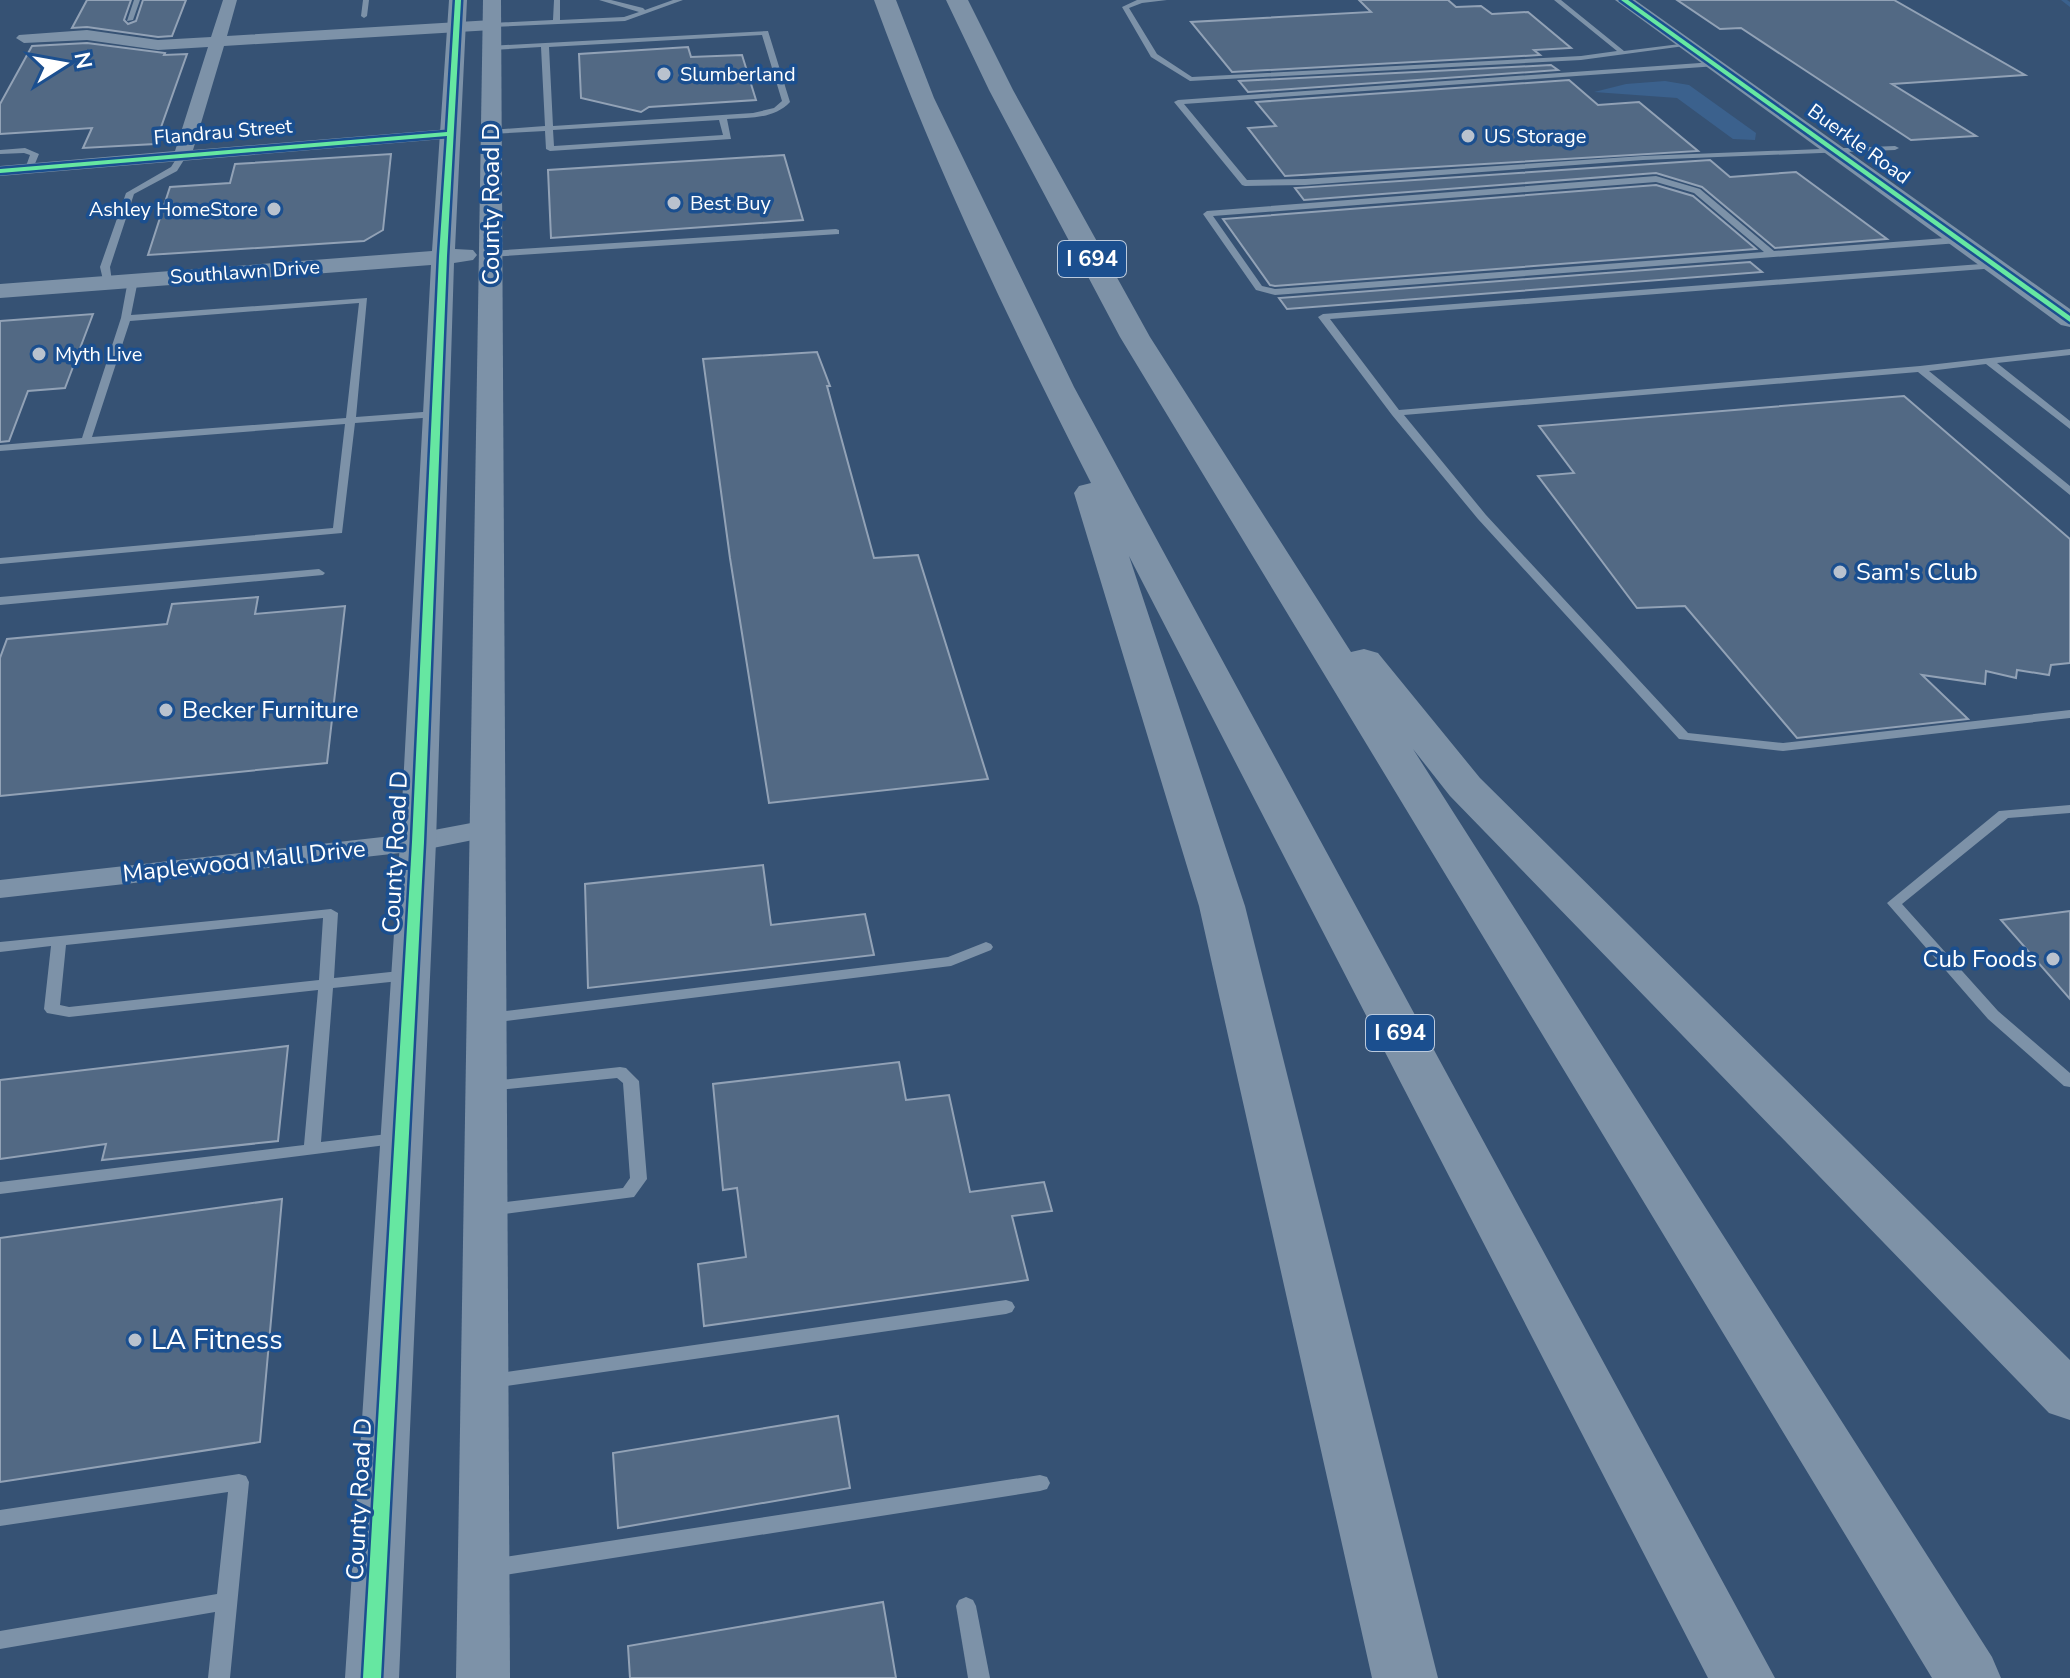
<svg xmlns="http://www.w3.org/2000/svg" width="2070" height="1678" font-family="'Nunito Sans',sans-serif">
	<rect width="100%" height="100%" fill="#365274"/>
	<polygon fill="#3b618d" points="1665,81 1689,85 1756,133 1755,140 1733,139 1677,98 1594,92 1626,84"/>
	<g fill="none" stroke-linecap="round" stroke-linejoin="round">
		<polygon fill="#3b618d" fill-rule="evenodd" points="2061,0 2067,0 2070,2 2070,7"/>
	</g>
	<g fill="#526984" stroke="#92a2b6" stroke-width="2">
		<polygon points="87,0 131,0 124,20 128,24 136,21 143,0 186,0 172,36 158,37 87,27 72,28"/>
		<polygon points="1359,0 1448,0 1456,7 1481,6 1492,14 1528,12 1571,48 1534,50 1540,55 1232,72 1191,22 1371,12"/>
		<polygon points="1677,0 1894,0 2025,75 1892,84 1976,136 1911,140 1741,28 1720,29"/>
		<polygon points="87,43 165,53 164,55 187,54 155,144 83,148 92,128 0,134 0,104 32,46"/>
		<polygon points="688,47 691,57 742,55 756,100 649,107 641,112 581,98 579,54"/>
		<polygon points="1551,65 1558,70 1248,92 1239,81"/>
		<polygon points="1569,80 1598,105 1639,102 1698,151 1285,176 1248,128 1276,126 1256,102"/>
		<polygon points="391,154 383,230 364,241 148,255 170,187 230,183 235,164"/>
		<polygon points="784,155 803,220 551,238 548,170"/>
		<polygon points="1710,160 1730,177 1796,172 1887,239 1775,248 1702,187 1656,173 1304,200 1295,188"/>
		<polygon points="1656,185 1693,196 1756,249 1275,286 1270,285 1223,219"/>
		<polygon points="1750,262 1762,272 1287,309 1279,298"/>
		<polygon points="93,314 65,388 28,391 9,441 0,442 0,321"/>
		<polygon points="817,352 830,386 827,386 874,558 918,555 988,779 769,803 730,558 703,359"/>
		<polygon points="1904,396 2070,539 2070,663 2051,665 2049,675 2017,670 2016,678 1986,671 1985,684 1922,675 1968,719 1797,738 1685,606 1637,608 1538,476 1574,473 1539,426"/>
		<polygon points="258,597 255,614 345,606 327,763 0,796 0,658 7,639 167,624 172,604"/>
		<polygon points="763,865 771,925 865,914 874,955 588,988 585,884"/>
		<polygon points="2070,911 2070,999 2001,920"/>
		<polygon points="288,1046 278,1141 102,1160 106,1144 0,1159 0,1080"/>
		<polygon points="899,1062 906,1100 949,1095 970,1192 1044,1182 1052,1211 1012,1216 1028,1280 704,1326 698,1264 746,1257 737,1188 723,1190 713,1084"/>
		<polygon points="282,1199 260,1442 0,1482 0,1238"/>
		<polygon points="838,1416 850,1488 618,1528 613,1453"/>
		<polygon points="883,1602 896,1678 630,1678 628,1646"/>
	</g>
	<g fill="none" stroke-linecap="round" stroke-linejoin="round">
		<g fill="#7d92a8" fill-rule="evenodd">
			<polygon points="134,0 140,0 133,20 127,21"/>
			<polygon points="363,0 369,0 367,16 364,18 361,16"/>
			<polygon points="554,0 560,0 560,20 624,17 639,12 599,0 611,0 643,8 645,10 673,0 683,0 625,21 492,27 488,25 492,23 553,20"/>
			<polygon points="1137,0 1167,0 1142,3 1129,8 1157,54 1192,77 1581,56 1617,51 1554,0 1561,0 1624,51 1688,43 1692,45 1581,60 1190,81 1151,57 1122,7"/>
			<path d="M768 31 790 102C774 119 749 118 727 119L731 139 550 151 546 149 545 131 491 134 487 132 491 130 545 126 541 47 492 50 489 46ZM762 35 782 101 774 108 753 113 553 126 549 47ZM719 120 723 135 554 146 553 130Z"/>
			<polygon points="1714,62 1717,62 1717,66 1184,104 1247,180 1305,179 1643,156 1895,146 1899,148 1895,150 1643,160 1305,185 1245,186 1242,185 1174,102 1178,100"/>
			<polygon points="25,148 39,154 32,171 25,169 30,155 24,153 0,154 0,150"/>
			<polygon points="180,153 187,155 177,171 134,194 110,267 112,282 104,284 100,267 126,193 171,167"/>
			<path d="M1656 176 1700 189 1774 251 1959 237 1963 240 1959 243 1275 295 1256 290 1203 214 1207 211ZM1656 182 1694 193 1764 252 1275 289 1262 286 1213 216Z"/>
			<polygon points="836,229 839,230 839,234 490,257 485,254 490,251"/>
			<polygon points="1994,263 1999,266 1997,268 1330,319 1399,410 1920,366 2070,349 2070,355 1997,363 2070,421 2070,429 1986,364 1929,371 2070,486 2070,495 1918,372 1404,415 1486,515 1688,733 1783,743 2070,710 2070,718 1783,751 1679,739 1478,519 1392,415 1318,317 1323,314"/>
			<path d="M133 277 138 280 131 315 367 298 356 417 436 411 441 414 436 417 355 423 342 533 0 564V558L333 528 345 424 0 451V445L82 438 121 318 128 280ZM359 303 346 418 92 437 130 321Z"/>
			<polygon points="319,569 325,573 323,575 0,605 0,597"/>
			<polygon points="2070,805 2070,813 2008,818 1902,904 1998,1011 2070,1073 2070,1087 2064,1086 1988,1019 1887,903 1999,811"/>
			<path d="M331 909 338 913 334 978 409 970 417 975 409 980 333 988 321 1142 396 1133 402 1135 404 1139 402 1143 0 1194V1182L304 1145 318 990 69 1017 47 1013 44 1009 51 946 0 952V942ZM323 918 319 980 69 1007 60 1005 66 945Z"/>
			<polygon points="986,942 991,944 993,947 991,950 951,966 489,1023 484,1022 481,1018 484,1014 489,1013 948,957"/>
			<polygon points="620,1067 626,1068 639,1081 647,1179 634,1197 489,1216 483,1214 480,1210 483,1206 489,1204 623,1188 630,1178 623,1083 617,1078 488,1091 482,1090 480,1086 482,1082"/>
			<polygon points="1006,1300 1012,1302 1015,1307 1012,1312 1006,1314 493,1388 486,1386 484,1381 486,1376 493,1374"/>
			<polygon points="239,1474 246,1476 249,1482 230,1678 208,1678 215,1612 0,1649 0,1631 217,1594 228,1492 0,1526 0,1510"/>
			<polygon points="1040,1475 1047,1477 1050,1483 1047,1489 1040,1491 492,1577 485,1574 482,1568 485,1562 492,1559"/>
			<polygon points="966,1597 973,1600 976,1606 990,1678 968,1678 956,1606 959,1600"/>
		</g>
		<g fill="#7d92a8" fill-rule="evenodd">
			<polygon points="223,0 237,0 227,36 492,20 500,25 492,30 224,46 193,150 450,129 459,134 456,138 0,176 0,166 175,151 208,47 158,50 87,40 24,43 16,38 19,35 87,30 158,40 211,37"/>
			<polygon points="487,820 498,823 502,829 498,835 418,851 0,898 0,880 418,833"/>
		</g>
		<g fill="#7d92a8" fill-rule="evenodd">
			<polygon points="449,0 467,0 455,249 473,250 477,255 473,260 454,263 436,842 399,1678 345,1678 400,842 431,265 0,298 0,284 432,251"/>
			<polygon points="483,0 501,0 510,1678 456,1678"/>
			<polygon points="1615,0 1635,0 2070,309 2070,327 2061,325"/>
		</g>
		<g fill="#7e92a7" fill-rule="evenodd">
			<path d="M874 0H896L934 98 1074 387 1775 1678H1708L1129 556 1245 906 1438 1678H1372L1199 906 1074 493 1079 486 1091 483C1011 326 934 165 874 0Z"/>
			<polygon points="946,0 968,0 1013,90 1150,337 1351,652 1364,649 1378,653 1480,778 2070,1360 2070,1420 2049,1413 1450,796 1413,749 1992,1657 2001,1678 1932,1678 1120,337 989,90"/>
		</g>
		<g stroke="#1b4f8f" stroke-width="5">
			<g id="cycleway">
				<polygon points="455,0 461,0 447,256 424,842 381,1678 363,1678 412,842 439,256 447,136 0,173 0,169 447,132"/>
				<polygon points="1621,0 1628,0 2070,316 2070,322"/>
			</g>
		</g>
		<use href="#cycleway" fill="#66e7a1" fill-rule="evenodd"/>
	</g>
	<g fill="#b9c2ce" stroke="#1b4f8f" stroke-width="3">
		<circle cx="664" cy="74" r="8"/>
		<circle cx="1468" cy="136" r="8"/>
		<circle cx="674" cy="203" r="8"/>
		<circle cx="274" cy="209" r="8"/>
		<circle cx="39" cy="354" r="8"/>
		<circle cx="1840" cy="572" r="8"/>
		<circle cx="166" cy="710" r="8"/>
		<circle cx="2053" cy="959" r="8"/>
		<circle cx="135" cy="1340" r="8"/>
	</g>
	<g text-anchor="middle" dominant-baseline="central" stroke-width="7" stroke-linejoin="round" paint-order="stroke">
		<g font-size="20" fill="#fff" stroke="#1b4f8f" text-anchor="start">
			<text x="680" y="74">Slumberland</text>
			<text x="1484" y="136">US Storage</text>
			<text x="690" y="203">Best Buy</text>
			<text x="258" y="209" text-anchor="end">Ashley HomeStore</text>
			<text x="55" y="354">Myth Live</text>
		</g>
		<g font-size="20" fill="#fff" stroke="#1b4f8f">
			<text transform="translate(223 132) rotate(-5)">Flandrau Street</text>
			<text transform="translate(1859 144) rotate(36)">Buerkle Road</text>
			<text transform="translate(245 272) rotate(-4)">Southlawn Drive</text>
		</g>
		<g fill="#1b4f8f" stroke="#bbcadd" stroke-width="2">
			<rect x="1058" y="241" width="68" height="36" rx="6"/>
			<rect x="1366" y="1015" width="68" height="36" rx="6"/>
		</g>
		<g font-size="22" font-weight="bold" fill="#fff">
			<text x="1092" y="259">I 694</text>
			<text x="1400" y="1033">I 694</text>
		</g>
		<g font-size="24" fill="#fff" stroke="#1b4f8f">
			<text transform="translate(491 204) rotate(-90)">County Road D</text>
			<text transform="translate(395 852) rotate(-87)">County Road D</text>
			<text transform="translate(244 861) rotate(-6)">Maplewood Mall Drive</text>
			<text transform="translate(359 1499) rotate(-87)">County Road D</text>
		</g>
		<g font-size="24" fill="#fff" stroke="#1b4f8f" text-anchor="start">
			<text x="1856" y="572">Sam's Club</text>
			<text x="182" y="710">Becker Furniture</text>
			<text x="2037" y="959" text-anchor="end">Cub Foods</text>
		</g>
		<g font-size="28" fill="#fff" stroke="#1b4f8f" text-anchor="start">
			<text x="151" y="1340">LA Fitness</text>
		</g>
	</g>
	<g transform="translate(64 64) rotate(79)" stroke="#1b4f8f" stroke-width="6" paint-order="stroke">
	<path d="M0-6L14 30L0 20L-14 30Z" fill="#ffffff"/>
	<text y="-12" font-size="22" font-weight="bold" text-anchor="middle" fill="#ffffff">N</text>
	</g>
</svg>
